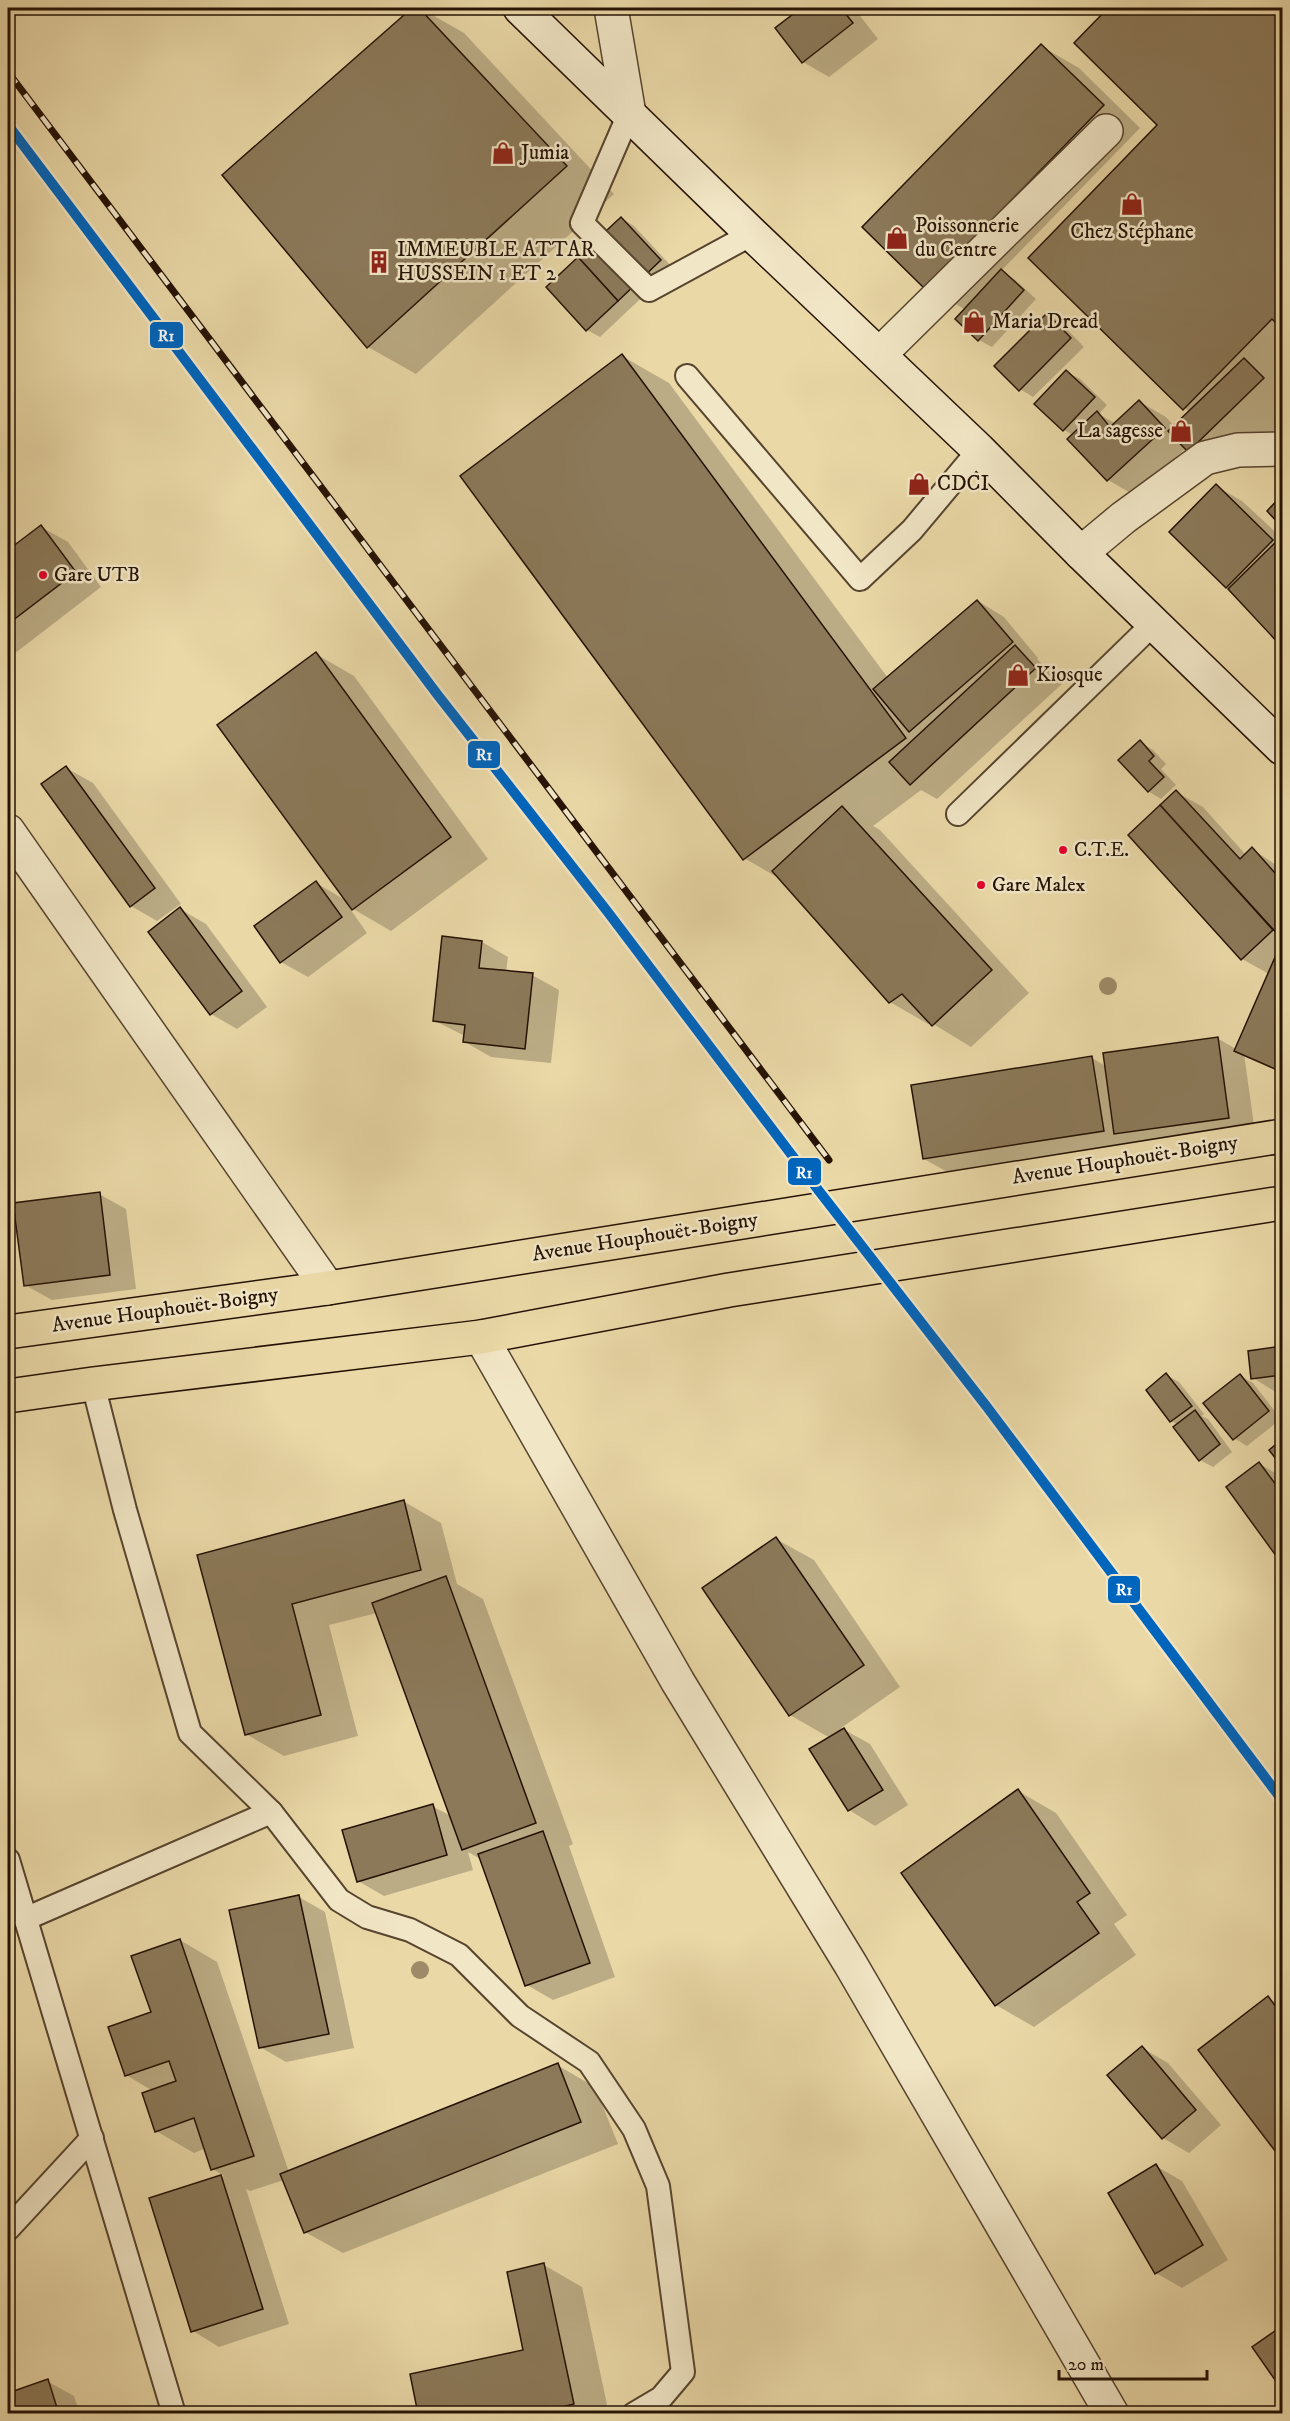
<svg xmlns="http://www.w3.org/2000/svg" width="1290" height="2421" font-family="'IM FELL DW Pica',serif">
	<rect width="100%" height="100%" fill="#ead8a7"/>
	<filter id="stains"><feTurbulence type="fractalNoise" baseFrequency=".00333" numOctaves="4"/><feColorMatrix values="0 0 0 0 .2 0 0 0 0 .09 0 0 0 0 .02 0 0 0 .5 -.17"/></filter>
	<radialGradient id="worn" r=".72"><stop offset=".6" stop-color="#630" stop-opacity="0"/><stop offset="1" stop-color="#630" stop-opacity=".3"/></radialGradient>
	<g fill="#0003">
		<polygon points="414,8 420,8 464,33 614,194 416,374 368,347 224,175"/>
		<polygon points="804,8 854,8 878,39 829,77 803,62 777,28"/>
		<polygon points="1110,8 1282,8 1282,422 1255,450 1186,448 1134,495 1108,480 1073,435 1064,430 1067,372 1080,379 1107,405 1099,414 1116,424 1140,402 1166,417 1174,426 1189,412 1030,258 1159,125 1076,43"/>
		<polygon points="1041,46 1079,68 1140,128 1001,271 1014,279 1036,299 992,347 979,340 966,310 926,287"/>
		<polygon points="621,218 634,226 673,268 600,337 587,330"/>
		<polygon points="1047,314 1060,322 1084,347 1033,397 1020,389"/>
		<polygon points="622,356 669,383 888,678 978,601 1004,617 1038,658 1037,659 1062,684 937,799 921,790 873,826 880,830 1029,993 971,1047 930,1022 928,1024 890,1002 782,880 744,858"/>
		<polygon points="1216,486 1242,501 1282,538 1282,645 1227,587"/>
		<polygon points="41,527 68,542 101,587 14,654 8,650 8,552"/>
		<polygon points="316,654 354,676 488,859 391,931 348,906 367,933 308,977 281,962 316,883 347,901"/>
		<polygon points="1140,742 1153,750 1166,764 1161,769 1176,785 1161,799 1148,791"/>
		<polygon points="66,768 93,783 181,904 157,921 131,906"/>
		<polygon points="1176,792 1203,807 1246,855 1252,849 1282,869 1282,1074 1244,1054 1255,1132 962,1180 924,1159 1092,1058 1107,1067 1217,1038 1236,1049 1269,974 1242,959 1130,835"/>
		<polygon points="180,909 206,924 267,1007 237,1029 211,1014"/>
		<polygon points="482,942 508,957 506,972 532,975 559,990 551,1063 491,1057 465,1042 465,1036 435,1021"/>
		<polygon points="99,1194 126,1209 136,1289 52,1300 25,1285"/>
		<polygon points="1282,1347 1282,1393 1279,1394 1253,1378 1249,1352"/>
		<polygon points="1166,1375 1179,1382 1204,1414 1202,1416 1208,1419 1232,1452 1213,1467 1200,1460 1178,1425 1171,1421"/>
		<polygon points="1240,1376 1253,1383 1281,1419 1247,1446 1234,1438"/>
		<polygon points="1260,1464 1282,1477 1282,1562 1228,1487"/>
		<polygon points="403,1501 441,1523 457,1584 483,1599 573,1844 569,1846 615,1977 553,2000 527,1985 482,1860 468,1852 473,1870 384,1896 358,1881 432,1806 451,1816 377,1613 329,1625 358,1736 284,1756 246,1734 199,1556"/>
		<polygon points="776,1539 814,1560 900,1687 841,1728 870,1744 908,1805 875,1826 849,1810 830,1738 790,1715 704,1589"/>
		<polygon points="1018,1791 1056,1813 1127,1915 1114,1924 1136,1955 1034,2027 996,2005"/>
		<polygon points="299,1897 325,1912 354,2048 286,2062 260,2047"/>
		<polygon points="180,1940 217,1962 289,2172 557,2065 595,2087 618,2144 343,2253 305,2232 284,2180 250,2191 246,2189 289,2324 219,2347 193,2331 150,2199 224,2176 213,2169 206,2148 194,2153 156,2131 153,2091 126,2075"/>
		<polygon points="1268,1998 1282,2006 1282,2158 1200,2051"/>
		<polygon points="1142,2048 1168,2063 1221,2125 1189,2153 1163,2138"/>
		<polygon points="1156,2166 1182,2181 1228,2260 1182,2288 1156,2273"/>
		<polygon points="544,2265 582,2287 609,2414 420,2414 525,2351"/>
		<polygon points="1282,2328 1282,2389 1254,2347"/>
		<polygon points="47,2381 74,2396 80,2414 16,2414"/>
	</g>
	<g fill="#8b7959" stroke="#251205" stroke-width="1.5">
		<polygon points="412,8 419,8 567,166 367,348 222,175"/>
		<polygon points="801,8 841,8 853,23 802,63 775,28"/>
		<polygon points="1108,8 1282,8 1282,329 1272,319 1183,410 1028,258 1157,125 1074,43"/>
		<polygon points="1041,44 1104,105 925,289 862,227"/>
		<polygon points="621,217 661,260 618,301 578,257"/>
		<polygon points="578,257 618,301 586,331 546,287"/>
		<polygon points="1001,269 1024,290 978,341 955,319"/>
		<polygon points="1047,313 1071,338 1019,391 994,366"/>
		<polygon points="622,354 906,738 743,860 460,476"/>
		<polygon points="1244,358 1264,378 1188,452 1168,431"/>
		<polygon points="1066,370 1095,397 1063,431 1034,404"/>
		<polygon points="1139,400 1165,428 1107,481 1067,439 1097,411 1110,427"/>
		<polygon points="1216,484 1273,540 1226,588 1169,532"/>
		<polygon points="1282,495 1282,527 1267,511"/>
		<polygon points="41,525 76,572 8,624 8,550"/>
		<polygon points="1282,536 1282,647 1228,589"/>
		<polygon points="977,600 1013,642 909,732 873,689"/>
		<polygon points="1015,645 1036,668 910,785 889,762"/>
		<polygon points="316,652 451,837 352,910 217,725"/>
		<polygon points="1140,740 1154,756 1149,761 1164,777 1148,792 1118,760"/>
		<polygon points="66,766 155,888 130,907 41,784"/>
		<polygon points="1176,790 1240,859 1252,847 1282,881 1282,939 1160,805"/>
		<polygon points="1160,805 1273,930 1241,960 1128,835"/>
		<polygon points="842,806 992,970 932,1026 902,994 889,1003 772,871"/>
		<polygon points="316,881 342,917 280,963 254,926"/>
		<polygon points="180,907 242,991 210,1015 148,932"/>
		<polygon points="442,936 482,941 479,968 533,973 525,1049 463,1042 465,1025 433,1021"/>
		<polygon points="1276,955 1282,958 1282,1072 1234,1051"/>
		<polygon points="1218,1037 1229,1118 1114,1134 1103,1053"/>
		<polygon points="1092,1056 1104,1131 923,1159 911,1085"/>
		<polygon points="100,1192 110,1275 24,1286 13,1203"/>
		<polygon points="1282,1346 1282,1375 1251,1379 1248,1351"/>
		<polygon points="1166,1373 1192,1406 1170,1422 1146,1390"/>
		<polygon points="1240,1374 1269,1411 1233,1440 1203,1403"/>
		<polygon points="1195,1410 1220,1444 1199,1461 1173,1427"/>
		<polygon points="1282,1439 1282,1467 1269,1450"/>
		<polygon points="1259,1462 1282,1493 1282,1564 1226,1487"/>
		<polygon points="404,1500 421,1570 292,1604 321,1715 245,1735 197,1555"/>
		<polygon points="776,1537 864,1665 789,1716 702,1588"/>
		<polygon points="446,1576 536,1823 462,1850 372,1603"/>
		<polygon points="844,1728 883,1790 848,1811 809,1749"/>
		<polygon points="1018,1789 1090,1893 1077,1902 1099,1933 995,2006 901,1873"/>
		<polygon points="433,1804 447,1855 357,1882 342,1830"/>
		<polygon points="543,1831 590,1963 525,1986 478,1854"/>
		<polygon points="299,1895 329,2034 259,2048 229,1910"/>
		<polygon points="180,1939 254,2156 211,2170 194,2118 155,2132 142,2093 176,2081 169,2061 125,2076 108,2027 151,2012 131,1956"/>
		<polygon points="1268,1996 1282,2015 1282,2160 1198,2050"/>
		<polygon points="1142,2046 1196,2110 1162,2139 1107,2075"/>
		<polygon points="558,2063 581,2122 304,2233 280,2174"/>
		<polygon points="1156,2164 1203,2245 1155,2274 1108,2193"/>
		<polygon points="221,2175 263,2309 191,2332 149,2198"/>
		<polygon points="544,2263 574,2404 532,2414 418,2414 410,2374 523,2350 507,2272"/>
		<polygon points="1282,2326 1282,2390 1252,2347"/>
		<polygon points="48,2379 59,2414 14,2414 8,2393"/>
	</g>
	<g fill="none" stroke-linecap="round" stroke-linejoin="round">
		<g stroke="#56442e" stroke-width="26">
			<g id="lane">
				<polyline points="629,114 582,223 649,290 752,234"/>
				<polyline points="687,376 860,579 912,530 979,450"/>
				<polyline points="958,814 1153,624"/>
				<polyline points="93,1384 125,1510 190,1733 271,1812 339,1900 367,1917 410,1930 459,1955 520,2016 589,2062 634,2129 658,2186 683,2372 661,2398 634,2414"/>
				<polyline points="8,1860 174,2414"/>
				<polyline points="25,1919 271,1812"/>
				<polyline points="8,2229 92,2138"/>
			</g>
		</g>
		<g stroke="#56442e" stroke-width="36">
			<g id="street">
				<polyline points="611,8 629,114"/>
				<polyline points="880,354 1106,131"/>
				<polyline points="1081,553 1123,518 1205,458 1238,450 1282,449"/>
				<polyline points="8,831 328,1288"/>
				<polyline points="481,1337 678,1682 851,1965 1112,2414"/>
			</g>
		</g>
		<g stroke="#251205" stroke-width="36">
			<polyline id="secondary" points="520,8 752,234 979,450 1081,553 1282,748"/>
		</g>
		<g stroke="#251205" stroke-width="36">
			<g id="highway">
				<polyline points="8,1332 328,1288 1282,1136"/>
				<polyline points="8,1396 93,1384 481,1337 729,1290 1282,1203"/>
			</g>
		</g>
		<use href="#lane" stroke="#f1e6c6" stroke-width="22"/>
		<use href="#street" stroke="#f1e6c6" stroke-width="33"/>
		<use href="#secondary" stroke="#f1e6c6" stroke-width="33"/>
		<use href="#highway" stroke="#ead8a7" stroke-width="33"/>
		<g stroke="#251205" stroke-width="7">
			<polyline id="rail" points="8,72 829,1160"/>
		</g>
		<use href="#rail" stroke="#f1e6c6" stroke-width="4.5" stroke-dasharray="14" stroke-linecap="butt"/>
		<g stroke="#f1e6c6" stroke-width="15">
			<polyline id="rail-1" points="8,125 437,694 607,911 819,1191 987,1407 1282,1800"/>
		</g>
		<use href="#rail-1" stroke="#0065bd" stroke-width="10"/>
	</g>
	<g fill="#9d8a68">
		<circle cx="1108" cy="986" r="9"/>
		<circle cx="420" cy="1970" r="9"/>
	</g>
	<defs>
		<g id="shop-bare" transform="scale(1.8)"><path d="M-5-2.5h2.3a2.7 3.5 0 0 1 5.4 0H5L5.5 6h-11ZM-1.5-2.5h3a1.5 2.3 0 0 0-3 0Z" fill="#8f2418" stroke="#f1e6c6" stroke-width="2.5" paint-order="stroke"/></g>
		<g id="building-bare" transform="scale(1.8)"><path d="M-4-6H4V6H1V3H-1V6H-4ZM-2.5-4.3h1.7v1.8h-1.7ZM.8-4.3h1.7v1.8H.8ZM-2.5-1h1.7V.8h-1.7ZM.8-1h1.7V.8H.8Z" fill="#8f2418" stroke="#f1e6c6" stroke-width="2.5" paint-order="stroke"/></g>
	</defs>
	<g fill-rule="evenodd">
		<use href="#shop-bare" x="503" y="153"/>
		<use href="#shop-bare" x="1132" y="204"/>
		<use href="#shop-bare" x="897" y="238"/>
		<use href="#building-bare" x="379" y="262"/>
		<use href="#shop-bare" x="974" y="322"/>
		<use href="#shop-bare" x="1181" y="431"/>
		<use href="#shop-bare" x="919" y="484"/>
		<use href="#shop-bare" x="1018" y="675"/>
	</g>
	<g fill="#e4002b" stroke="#f1e6c6" stroke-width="2">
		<circle cx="43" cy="575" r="5"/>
		<circle cx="1063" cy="850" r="5"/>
		<circle cx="981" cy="885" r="5"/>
	</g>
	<g text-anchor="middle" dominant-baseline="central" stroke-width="5" stroke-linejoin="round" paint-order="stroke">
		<g font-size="20" fill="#251205" stroke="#f1e6c6" text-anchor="start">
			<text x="54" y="575">Gare UTB</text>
			<text x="1074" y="850">C.T.E.</text>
			<text x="992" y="885">Gare Malex</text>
		</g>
		<g font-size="21" fill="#251205" stroke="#f1e6c6" text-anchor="start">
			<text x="521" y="153">Jumia</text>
			<text x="915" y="226">Poissonnerie<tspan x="915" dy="24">du Centre</tspan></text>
			<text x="1132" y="232" text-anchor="middle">Chez Stéphane</text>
			<text x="397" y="250">IMMEUBLE ATTAR<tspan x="397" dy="24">HUSSEIN 1 ET 2</tspan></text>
			<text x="992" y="322">Maria Dread</text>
			<text x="1163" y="431" text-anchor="end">La sagesse</text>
			<text x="937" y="484">CDCI</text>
			<text x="1036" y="675">Kiosque</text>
		</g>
		<g font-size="21" fill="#251205" stroke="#f1e6c6">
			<text transform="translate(1125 1160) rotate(-9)">Avenue Houphouët-Boigny</text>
			<text transform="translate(645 1237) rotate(-9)">Avenue Houphouët-Boigny</text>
			<text transform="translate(165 1310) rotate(-8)">Avenue Houphouët-Boigny</text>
		</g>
	</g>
	<g stroke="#f1e6c6" stroke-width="2">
		<rect x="149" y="321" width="35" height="28" rx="6" fill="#0065bd"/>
		<rect x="467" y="740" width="34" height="29" rx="6" fill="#0065bd"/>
		<rect x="787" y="1157" width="35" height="29" rx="6" fill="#0065bd"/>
		<rect x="1107" y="1575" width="34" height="29" rx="6" fill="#0065bd"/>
	</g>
	<g font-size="16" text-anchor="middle" font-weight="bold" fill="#fff">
		<text x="166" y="341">R1</text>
		<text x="484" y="760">R1</text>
		<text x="804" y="1178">R1</text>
		<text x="1124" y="1595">R1</text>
	</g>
	<rect width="1290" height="2421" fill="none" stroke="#ead8a7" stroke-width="30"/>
	<rect x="9" y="9" width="1272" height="2403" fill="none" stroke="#251205" stroke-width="3"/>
	<rect x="15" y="15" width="1260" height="2391" fill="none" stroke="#251205" stroke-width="1.5"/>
	<path d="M1059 2370v9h148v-9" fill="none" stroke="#251205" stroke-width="3"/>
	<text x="1068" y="2370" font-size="18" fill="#251205" stroke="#f1e6c6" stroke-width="4.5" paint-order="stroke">20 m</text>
	<rect width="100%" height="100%" filter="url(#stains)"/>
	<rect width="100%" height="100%" fill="url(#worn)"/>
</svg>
